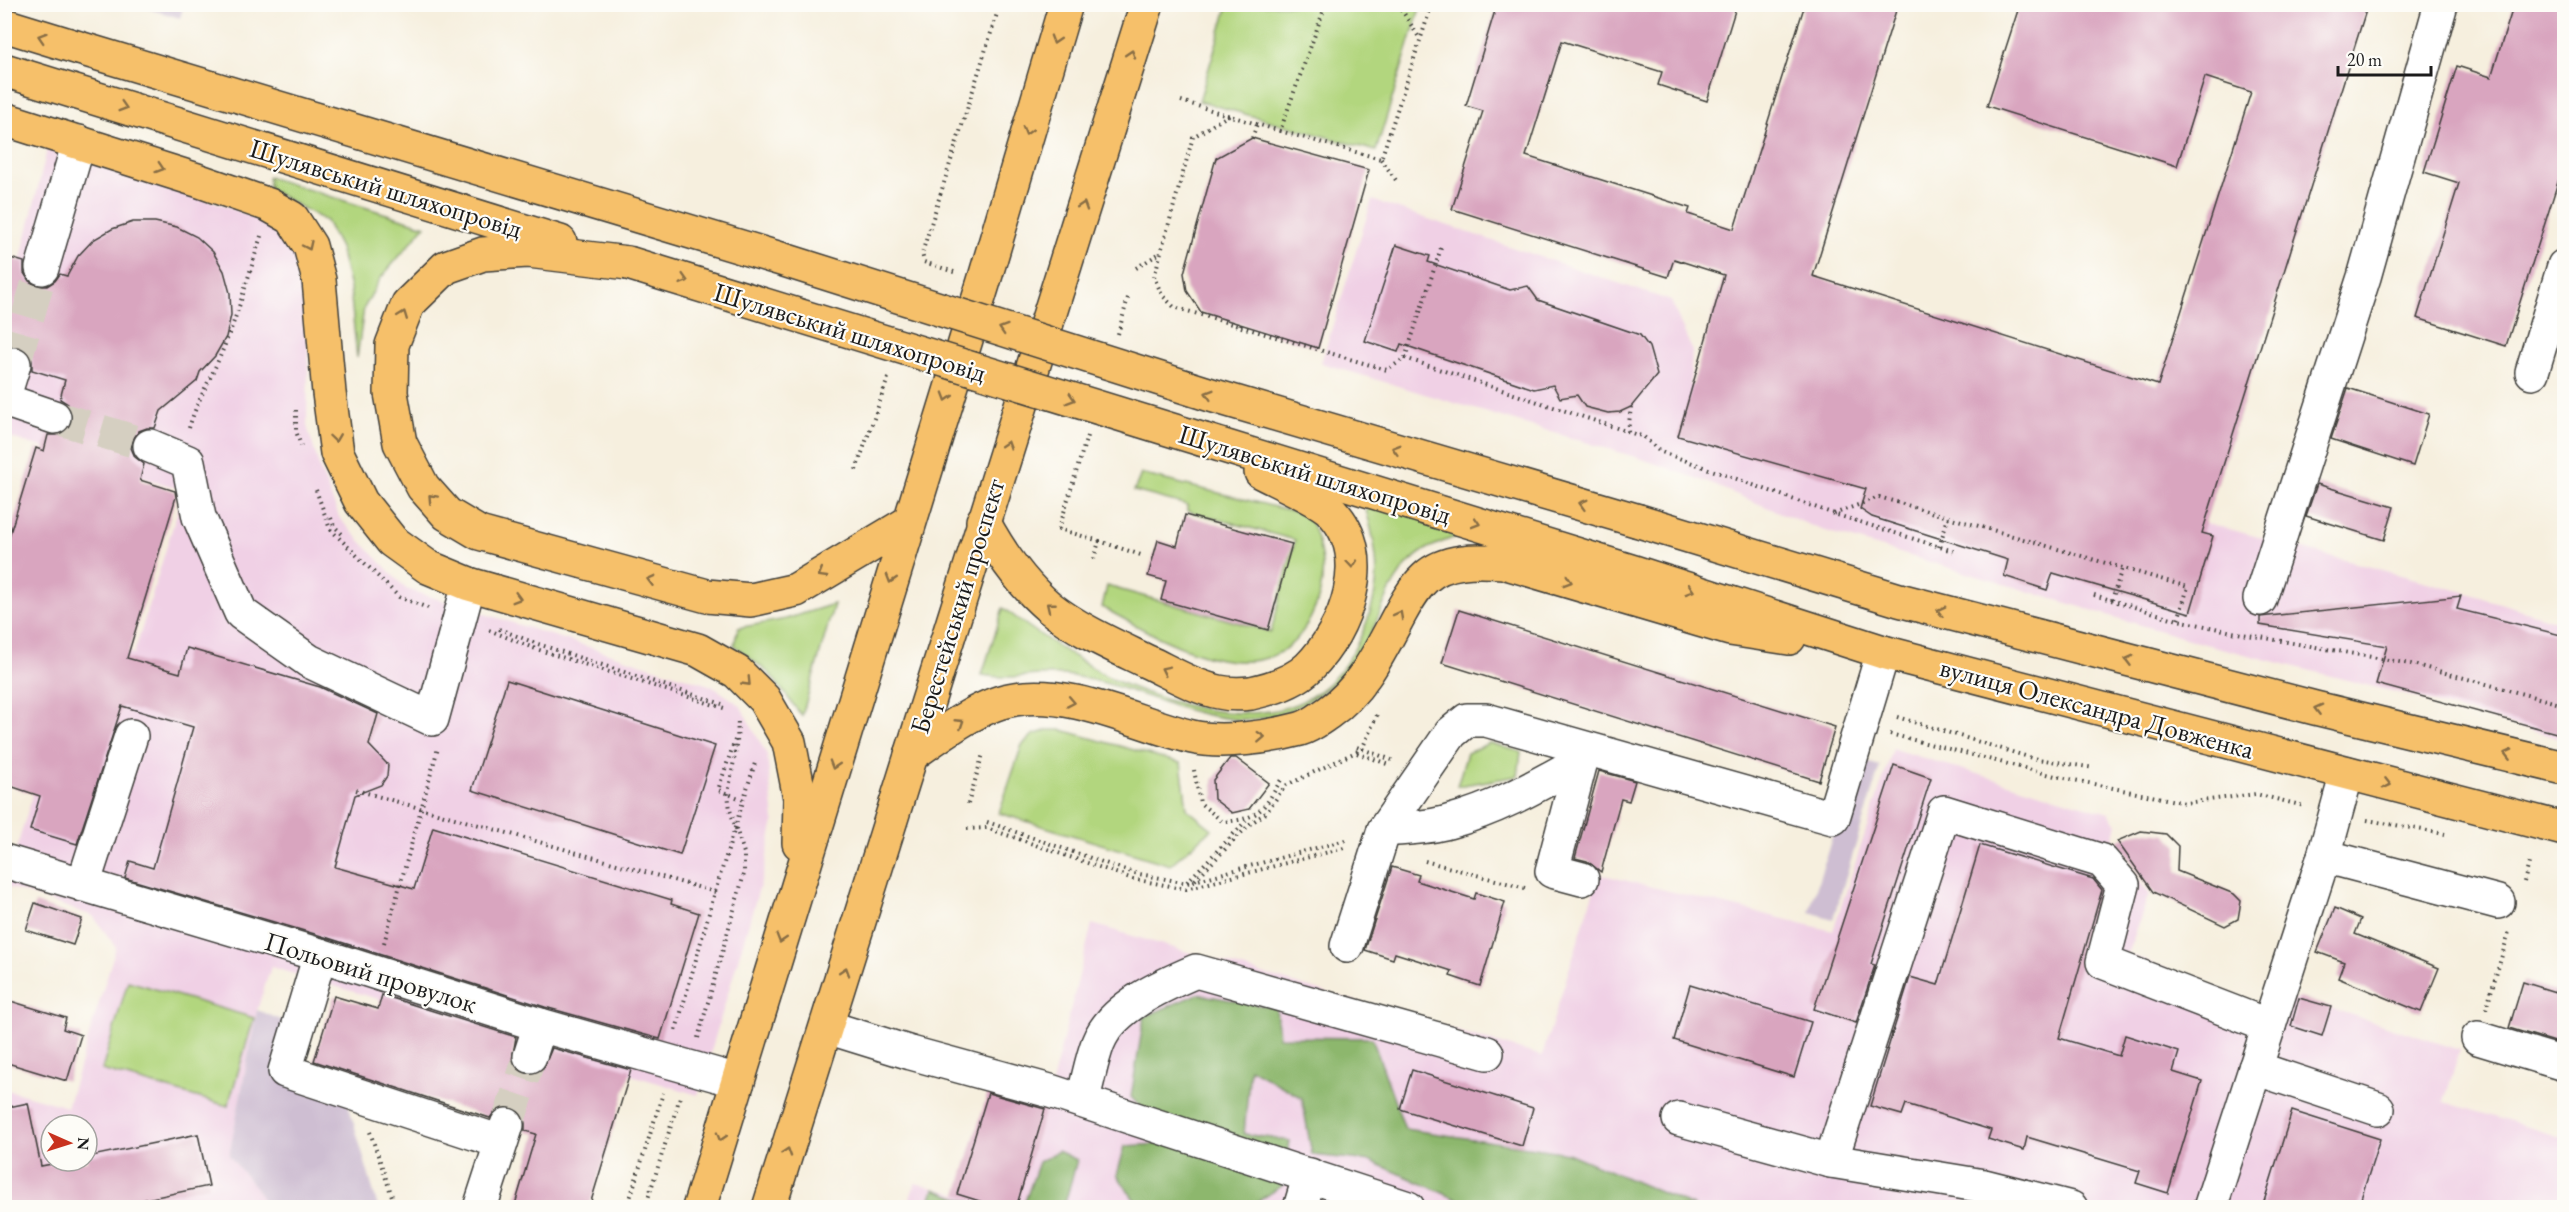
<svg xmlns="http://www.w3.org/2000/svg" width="2569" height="1212" font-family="'EB Garamond',serif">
	<rect width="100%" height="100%" fill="#fdfcf7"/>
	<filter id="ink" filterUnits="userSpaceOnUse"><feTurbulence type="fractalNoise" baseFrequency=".0167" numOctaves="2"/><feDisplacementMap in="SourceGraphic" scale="12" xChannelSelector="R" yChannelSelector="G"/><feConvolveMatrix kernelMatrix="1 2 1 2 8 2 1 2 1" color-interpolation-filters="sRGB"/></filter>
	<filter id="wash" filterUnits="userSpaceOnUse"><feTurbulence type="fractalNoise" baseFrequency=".008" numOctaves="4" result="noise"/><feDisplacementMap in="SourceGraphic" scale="24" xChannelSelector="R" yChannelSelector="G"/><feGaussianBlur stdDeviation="1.35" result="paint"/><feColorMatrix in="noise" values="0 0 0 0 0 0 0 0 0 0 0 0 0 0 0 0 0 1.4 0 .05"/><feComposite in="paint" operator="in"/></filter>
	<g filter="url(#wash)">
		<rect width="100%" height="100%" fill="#f6efde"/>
		<g fill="#f0d0e5" fill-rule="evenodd">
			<path d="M48 146 214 202 275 225 297 254 309 298 307 426 321 472 340 519 406 589 712 686 740 705 767 755 774 820 763 875 698 1095 271 967 257 1010 229 1156 256 1188 266 1207H5L4 1089 67 1107 116 947 93 916 5 886 80 639 134 654 184 490 5 436V324ZM51 1125H87V1161H51Z"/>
			<polygon points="1372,200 1671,301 1692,350 1690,385 2464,592 2564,623 2564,740 2406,695 2205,644 1819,529 1704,481 1642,459 1321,363"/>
			<polygon points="1893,749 2109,813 2117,824 2112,844 2149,894 2128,954 2274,1010 2299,998 2460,1050 2444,1102 2564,1138 2564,1208 907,1208 915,1183 957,1194 989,1088 1050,1091 1092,924 1542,1056 1599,874 1833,931"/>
		</g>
		<g fill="#cebed2">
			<polygon points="134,5 184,5 180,18"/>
			<polygon points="1856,759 1880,766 1833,919 1809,912"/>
			<polygon points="257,1010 291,1024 276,1076 347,1100 378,1207 266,1207 256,1188 229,1156"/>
		</g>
		<g fill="#b2d67e" stroke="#67794d" stroke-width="1.5">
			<polygon points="1228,5 1421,5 1376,151 1199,101"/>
			<polygon points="268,177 425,226 380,279 364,308 357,358 350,288 340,248 326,221 269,189"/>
			<path d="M1141 474 1308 515C1324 550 1329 581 1311 617 1268 706 1161 639 1102 607L1107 586 1271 632 1295 540 1187 511V505L1134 491Z"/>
			<path d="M1376 503 1471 531C1456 537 1440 542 1425 550 1386 573 1380 626 1357 661 1349 673 1331 685 1319 694 1237 755 1157 688 1072 676 1042 671 1012 681 982 675L1003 608C1029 628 1055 645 1083 662 1093 668 1103 675 1114 680 1198 716 1309 745 1358 642 1382 593 1381 561 1366 510Z"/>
			<polygon points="834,604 802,716 770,674 734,645 738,628 786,619"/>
			<polygon points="1048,730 1062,730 1181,763 1187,809 1212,829 1170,865 999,813 1022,745 1033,735"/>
			<polygon points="1489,743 1521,752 1518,776 1457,786 1467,753"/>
			<polygon points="128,981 254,1018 228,1106 102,1070"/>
		</g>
		<g fill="#8db76d" stroke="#546a44" stroke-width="1.5">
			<polygon points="1197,994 1276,1008 1279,1037 1372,1038 1405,1129 1568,1153 1695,1207 1474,1207 1371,1161 1312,1155 1302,1098 1250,1068 1244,1134 1290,1141 1282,1186 1249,1207 1169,1207 1138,1205 1117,1175 1125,1146 1174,1143 1131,1097 1144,1017"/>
			<polygon points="1058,1151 1077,1160 1064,1207 1023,1207 1039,1162"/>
			<polygon points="934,1189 983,1207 928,1207"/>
		</g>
		<g id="blocks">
			<g fill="#d9a5bf">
				<polygon points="1497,4 1737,4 1707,101 1658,85 1662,72 1562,41 1526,156 1690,208 1688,214 1734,229 1805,4 1898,4 1813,276 2158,385 2251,92 2205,77 2177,166 1987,106 2020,4 2368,4 2202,533 2213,536 2190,613 2053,573 2047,590 2004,576 2008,560 1872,517 1860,509 1866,489 1678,436 1724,275 1674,259 1668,277 1452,209 1483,111 1466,106"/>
				<polygon points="2514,4 2565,4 2565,160 2506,346 2417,318 2459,183 2424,172 2457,66 2491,77"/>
				<polygon points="1252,138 1369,170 1318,348 1201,312 1187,291 1184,273 1216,158"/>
				<polygon points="133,222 155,222 177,227 197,237 213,252 224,271 230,293 231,315 226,337 215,356 200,372 197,381 161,411 155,428 147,428 139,431 133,439 131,448 135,457 144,464 140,480 175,491 176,497 127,658 180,673 187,648 320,687 378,714 369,745 388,765 387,776 381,785 355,795 335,867 414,889 433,827 672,900 671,904 699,913 660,1039 545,1007 325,937 125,878 130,861 153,868 193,727 122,706 77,844 30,830 40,796 4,784 4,553 36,448 44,451 48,435 58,435 67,431 72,422 72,414 68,404 60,399 65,380 32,370 32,359 27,351 20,346 10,346 4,348 4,256 24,262 24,273 29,281 37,286 47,286 55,281 60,274 67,276 78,256 93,240 112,229"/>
				<polygon points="1396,245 1430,256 1428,262 1510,290 1528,286 1538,300 1640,335 1649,347 1657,375 1631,407 1620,412 1608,413 1585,407 1577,395 1560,398 1553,385 1534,389 1401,344 1398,352 1365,341"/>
				<polygon points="2348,388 2429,414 2413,466 2331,439"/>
				<polygon points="2317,484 2394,507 2384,540 2306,516"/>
				<polygon points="1185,515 1292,544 1268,630 1161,600 1166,581 1148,576 1158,540 1177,546"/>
				<polygon points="2461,596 2457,609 2565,636 2565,716 2560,734 2376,684 2387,646 2260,625 2260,617"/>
				<polygon points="1459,610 1835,727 1819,781 1442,663"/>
				<polygon points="507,680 715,746 680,855 472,790"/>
				<polygon points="1230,758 1236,758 1269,783 1249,809 1232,813 1214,799 1213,780"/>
				<polygon points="1894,765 1931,778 1871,964 1875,965 1856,1023 1814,1009"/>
				<polygon points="1599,771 1635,781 1629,801 1621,799 1601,872 1587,861 1575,858"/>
				<polygon points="2141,831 2166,834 2178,846 2177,871 2234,894 2241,901 2238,919 2225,926 2153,892 2117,841"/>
				<polygon points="1980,845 2093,879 2102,890 2059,1038 2119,1056 2125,1035 2179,1052 2173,1072 2202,1081 2168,1193 2136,1183 2140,1171 2027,1137 2024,1150 1988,1139 1991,1130 1906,1104 1902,1115 1870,1106 1910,977 1938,985"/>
				<polygon points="1392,867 1419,875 1417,881 1474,899 1476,893 1505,902 1480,986 1450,976 1452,971 1395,953 1393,959 1365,950"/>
				<polygon points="35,903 82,919 73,945 26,930"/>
				<polygon points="2335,908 2361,919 2355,934 2439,968 2421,1012 2338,978 2344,962 2317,952"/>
				<polygon points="2523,982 2565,995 2565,1045 2509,1028"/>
				<polygon points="1690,985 1811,1022 1794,1077 1674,1040"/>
				<polygon points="382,995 516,1037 512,1060 517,1069 525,1074 534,1074 543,1069 552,1048 631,1070 589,1208 514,1208 536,1134 525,1131 525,1121 520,1112 513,1107 503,1107 495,1111 490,1118 314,1061 334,996 378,1009"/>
				<polygon points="2299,998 2331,1007 2322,1036 2291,1026"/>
				<polygon points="4,999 66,1018 63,1029 81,1035 67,1081 4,1062"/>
				<polygon points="1412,1070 1533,1108 1522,1146 1400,1109"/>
				<polygon points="988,1093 1045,1109 1016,1208 1002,1208 957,1194"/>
				<polygon points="28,1103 41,1166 67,1161 87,1161 87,1157 198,1134 209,1186 104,1208 4,1208 4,1108"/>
				<polygon points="2292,1111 2380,1139 2358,1208 2262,1208"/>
			</g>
		</g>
	</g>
	<g filter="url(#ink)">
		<use href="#blocks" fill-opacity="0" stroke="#3d3c39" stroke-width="1.5"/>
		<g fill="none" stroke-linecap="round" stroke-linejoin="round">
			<g stroke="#d5cfc1" stroke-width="33" stroke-dasharray="33 16" stroke-linecap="butt">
				<polyline points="14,364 42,268"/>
				<polyline points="54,417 150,446"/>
				<polyline points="507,1125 530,1056"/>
			</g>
			<g stroke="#3d3c39" stroke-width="36">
				<g id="minor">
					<polyline points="42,268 79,142"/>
					<polyline points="2532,372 2564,266"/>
					<polyline points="4,396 14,364"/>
					<polyline points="4,400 54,417"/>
					<polyline points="150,446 188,462 199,517 241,613 309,661 432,719 469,584"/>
					<polyline points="2260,599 2364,277 2441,4"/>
					<path d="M1384 830C1405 828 1428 828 1448 822 1497 809 1538 785 1581 761"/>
					<polyline points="2324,856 2498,902"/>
					<polyline points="4,861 320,955 540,1025 738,1081"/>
					<polyline points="1582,879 1552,871 1584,750"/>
					<polyline points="83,885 131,736"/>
					<polyline points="1347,946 1384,830 1451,733 1467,720 1486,720 1833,818 1883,652"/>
					<polyline points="320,955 285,1071 501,1142"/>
					<polyline points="827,1027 911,1053 1050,1091 1408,1208"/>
					<polyline points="2478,1038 2564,1064"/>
					<polyline points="530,1056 540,1025"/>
					<polyline points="2255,1068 2378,1109"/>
					<path d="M1082 1101C1088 1082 1091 1061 1098 1043 1112 1007 1163 985 1196 971L1487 1053"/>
					<polyline points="1679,1119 1831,1161 1984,1186 2071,1208"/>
					<polyline points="1831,1161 1944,812 2102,861 2123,885 2103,962 2269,1026"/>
					<polyline points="480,1208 507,1125"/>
					<polyline points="1300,1208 1310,1175"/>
					<polyline points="2210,1208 2324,856 2347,773"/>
				</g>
			</g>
			<g stroke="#3d3c39" stroke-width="36">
				<g id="major">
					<polyline points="4,25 79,48"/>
					<polyline points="4,70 560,242"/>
					<polyline points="4,119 197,180 269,205 292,218 310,246 319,280 329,393 337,453 361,502 392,541 428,567 469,584 698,650 737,672 764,699 789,742 800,798 799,843"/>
					<polyline points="628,263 528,251 483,254 446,267 408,304 392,345 391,393 400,443 423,487 447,514 479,533 707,596 751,600 796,590 908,523"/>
					<polyline points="1204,440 1634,572 1883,652 2564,829"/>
					<path d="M983 521C1000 553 1021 583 1049 607 1078 630 1115 646 1148 662 1171 673 1195 687 1219 692 1228 694 1242 694 1251 693 1270 689 1295 681 1309 667 1346 630 1374 556 1332 512 1323 501 1276 480 1261 472"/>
					<polyline points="1639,521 1899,600 2315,708 2564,768"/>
					<path d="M911 755C939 736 981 703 1015 699 1074 690 1135 723 1192 737 1222 744 1270 737 1300 729 1311 726 1319 719 1328 713 1360 691 1377 657 1395 623 1403 608 1412 590 1425 578 1445 559 1477 560 1503 562L1730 629 1789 638"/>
					<polyline points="699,1208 984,281 1066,4"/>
					<polyline points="769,1208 1147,4"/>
				</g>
			</g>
			<g stroke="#3d3c39" stroke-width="4" stroke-dasharray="1.5 4.5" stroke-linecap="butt">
				<polyline points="1398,4 1420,39"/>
				<polyline points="1181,101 1280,131 1326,4"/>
				<polyline points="1229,115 1193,137 1154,277 1162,295 1174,307 1387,370 1405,358 1442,245"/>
				<polyline points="1280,131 1381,159 1432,4"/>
				<polyline points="1252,138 1257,125"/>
				<polyline points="1381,159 1398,183"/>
				<polyline points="1136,268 1160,253"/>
				<polyline points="954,272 924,262 922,253 1000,4"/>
				<polyline points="1118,334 1129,294"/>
				<polyline points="1405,358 1644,437 1659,451 1834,514 1956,552"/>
				<polyline points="296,410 296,431 301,446"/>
				<path d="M189 428C197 400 213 375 224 347 239 311 249 274 261 236"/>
				<polyline points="1628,432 1631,407"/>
				<polyline points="1087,436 1059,529 1099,541 1093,563"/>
				<polyline points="856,470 889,375"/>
				<polyline points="316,490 330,529 399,597 428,608"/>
				<polyline points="1834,514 1879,497 2188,587 2178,620"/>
				<polyline points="331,518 334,526 342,534"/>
				<polyline points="1099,541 1144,556"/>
				<polyline points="1939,547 1948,518"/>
				<polyline points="2094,595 2178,620 2237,633 2416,665 2564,705"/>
				<polyline points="2112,600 2122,568"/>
				<polyline points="499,629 535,643 722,704"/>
				<polyline points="489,630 533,648 727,709"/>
				<polyline points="1897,717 2032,758 2094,768"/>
				<polyline points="1890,734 2055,776 2185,803 2256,794 2304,806"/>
				<polyline points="735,740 718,790 744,800"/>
				<polyline points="1357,747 1392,760"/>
				<polyline points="1357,753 1390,765"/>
				<path d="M1194 770 1200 803 1223 822C1260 819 1264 809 1282 778"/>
				<polyline points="356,790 715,892"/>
				<polyline points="968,804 983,754"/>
				<polyline points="2367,820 2445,834"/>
				<polyline points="987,822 1134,873 1187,883 1346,840"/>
				<polyline points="967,829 987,828 1133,879 1186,889 1344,848"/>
				<polyline points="1425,861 1525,888"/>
				<polyline points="1195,880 1250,824 1267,812 1285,786 1362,749 1377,715"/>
				<polyline points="1187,882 1246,821"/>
				<polyline points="2524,882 2529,863"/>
				<polyline points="384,943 438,748"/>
				<polyline points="2486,1009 2509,932"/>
				<polyline points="676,1030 715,892 755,763"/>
				<polyline points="698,1038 744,874 744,853 730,810 728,794 737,743 738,719"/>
				<polyline points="370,1132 396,1208"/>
				<polyline points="627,1208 663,1093"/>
				<polyline points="645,1208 680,1097"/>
			</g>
			<use href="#minor" stroke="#fff" stroke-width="33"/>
			<use href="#major" stroke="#f6c06b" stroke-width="33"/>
			<g stroke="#3d3c39" stroke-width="36" stroke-linecap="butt">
				<g id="major-bridge">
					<polyline points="79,48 781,259 1211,395 1639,521"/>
					<polyline points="628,263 1204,440"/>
				</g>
			</g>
			<use href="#major-bridge" stroke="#f6c06b" stroke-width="33"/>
		</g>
		<defs><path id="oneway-chevron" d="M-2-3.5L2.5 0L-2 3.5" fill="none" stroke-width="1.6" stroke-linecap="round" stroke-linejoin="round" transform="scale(1.5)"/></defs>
		<g stroke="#896e44">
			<use href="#oneway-chevron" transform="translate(42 37) rotate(-162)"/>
			<use href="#oneway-chevron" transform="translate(1055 40) rotate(107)"/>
			<use href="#oneway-chevron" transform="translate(1131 54) rotate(-72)"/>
			<use href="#oneway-chevron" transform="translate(123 107) rotate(17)"/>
			<use href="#oneway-chevron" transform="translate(1027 131) rotate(106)"/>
			<use href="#oneway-chevron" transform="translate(160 168) rotate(18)"/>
			<use href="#oneway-chevron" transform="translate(1083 206) rotate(-72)"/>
			<use href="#oneway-chevron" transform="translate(308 246) rotate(65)"/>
			<use href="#oneway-chevron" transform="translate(684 280) rotate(17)"/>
			<use href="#oneway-chevron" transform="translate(403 315) rotate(-69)"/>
			<use href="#oneway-chevron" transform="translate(1003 329) rotate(-162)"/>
			<use href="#oneway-chevron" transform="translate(1209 394) rotate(-163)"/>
			<use href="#oneway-chevron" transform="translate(947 397) rotate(107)"/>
			<use href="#oneway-chevron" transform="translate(1071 399) rotate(17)"/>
			<use href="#oneway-chevron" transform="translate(335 438) rotate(82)"/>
			<use href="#oneway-chevron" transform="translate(1007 445) rotate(-72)"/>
			<use href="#oneway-chevron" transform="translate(1396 449) rotate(-164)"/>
			<use href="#oneway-chevron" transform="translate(432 498) rotate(-133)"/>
			<use href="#oneway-chevron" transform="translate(1583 504) rotate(-164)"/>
			<use href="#oneway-chevron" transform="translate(1476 523) rotate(17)"/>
			<use href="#oneway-chevron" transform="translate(1352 564) rotate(85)"/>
			<use href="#oneway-chevron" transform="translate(822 574) rotate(149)"/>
			<use href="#oneway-chevron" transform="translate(891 579) rotate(107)"/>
			<use href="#oneway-chevron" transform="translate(651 580) rotate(-165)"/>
			<use href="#oneway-chevron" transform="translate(1568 581) rotate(17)"/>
			<use href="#oneway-chevron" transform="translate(1690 590) rotate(18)"/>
			<use href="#oneway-chevron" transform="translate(517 598) rotate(16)"/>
			<use href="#oneway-chevron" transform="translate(1050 606) rotate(-141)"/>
			<use href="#oneway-chevron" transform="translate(1941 611) rotate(-165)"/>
			<use href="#oneway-chevron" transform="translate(1399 615) rotate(-62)"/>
			<use href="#oneway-chevron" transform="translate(2129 660) rotate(-165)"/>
			<use href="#oneway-chevron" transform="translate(1165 670) rotate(-154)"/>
			<use href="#oneway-chevron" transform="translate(747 682) rotate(46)"/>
			<use href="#oneway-chevron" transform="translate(1071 702) rotate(11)"/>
			<use href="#oneway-chevron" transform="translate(2318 709) rotate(-166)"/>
			<use href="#oneway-chevron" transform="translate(960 723) rotate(-33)"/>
			<use href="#oneway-chevron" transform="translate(1261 737) rotate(-3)"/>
			<use href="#oneway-chevron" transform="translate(2508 754) rotate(-166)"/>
			<use href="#oneway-chevron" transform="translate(834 765) rotate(107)"/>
			<use href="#oneway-chevron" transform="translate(2387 784) rotate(14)"/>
			<use href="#oneway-chevron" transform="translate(781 939) rotate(107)"/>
			<use href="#oneway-chevron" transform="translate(845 971) rotate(-72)"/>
			<use href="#oneway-chevron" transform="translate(721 1137) rotate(107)"/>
			<use href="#oneway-chevron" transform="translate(787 1152) rotate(-72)"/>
		</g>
	</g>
	<g text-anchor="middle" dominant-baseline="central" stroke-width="4.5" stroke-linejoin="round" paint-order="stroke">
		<g font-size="27" fill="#1c1c1c" stroke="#fdfcf7">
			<text transform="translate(386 188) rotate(17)">Шулявський шляхопровід</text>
			<text transform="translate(850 332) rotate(17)">Шулявський шляхопровід</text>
			<text transform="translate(1315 474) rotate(17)">Шулявський шляхопровід</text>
			<text transform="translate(957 606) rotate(-73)">Берестейський проспект</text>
			<text transform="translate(2097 708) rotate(15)">вулиця Олександра Довженка</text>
			<text transform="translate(371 972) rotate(17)">Польовий провулок</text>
		</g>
	</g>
	<rect width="2569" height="1212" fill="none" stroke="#fdfcf7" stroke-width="24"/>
	<g transform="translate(69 1143) rotate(93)"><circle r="28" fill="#fdfcf7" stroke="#a3a29f" stroke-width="1.5"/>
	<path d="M0-4.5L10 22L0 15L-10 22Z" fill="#c8321e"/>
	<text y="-9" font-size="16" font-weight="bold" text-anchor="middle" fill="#1c1c1c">N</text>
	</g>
	<path d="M2338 66v9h93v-9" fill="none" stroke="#1c1c1c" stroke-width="3"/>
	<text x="2347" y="66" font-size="18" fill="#1c1c1c" stroke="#fdfcf7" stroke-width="4.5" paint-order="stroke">20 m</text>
</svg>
